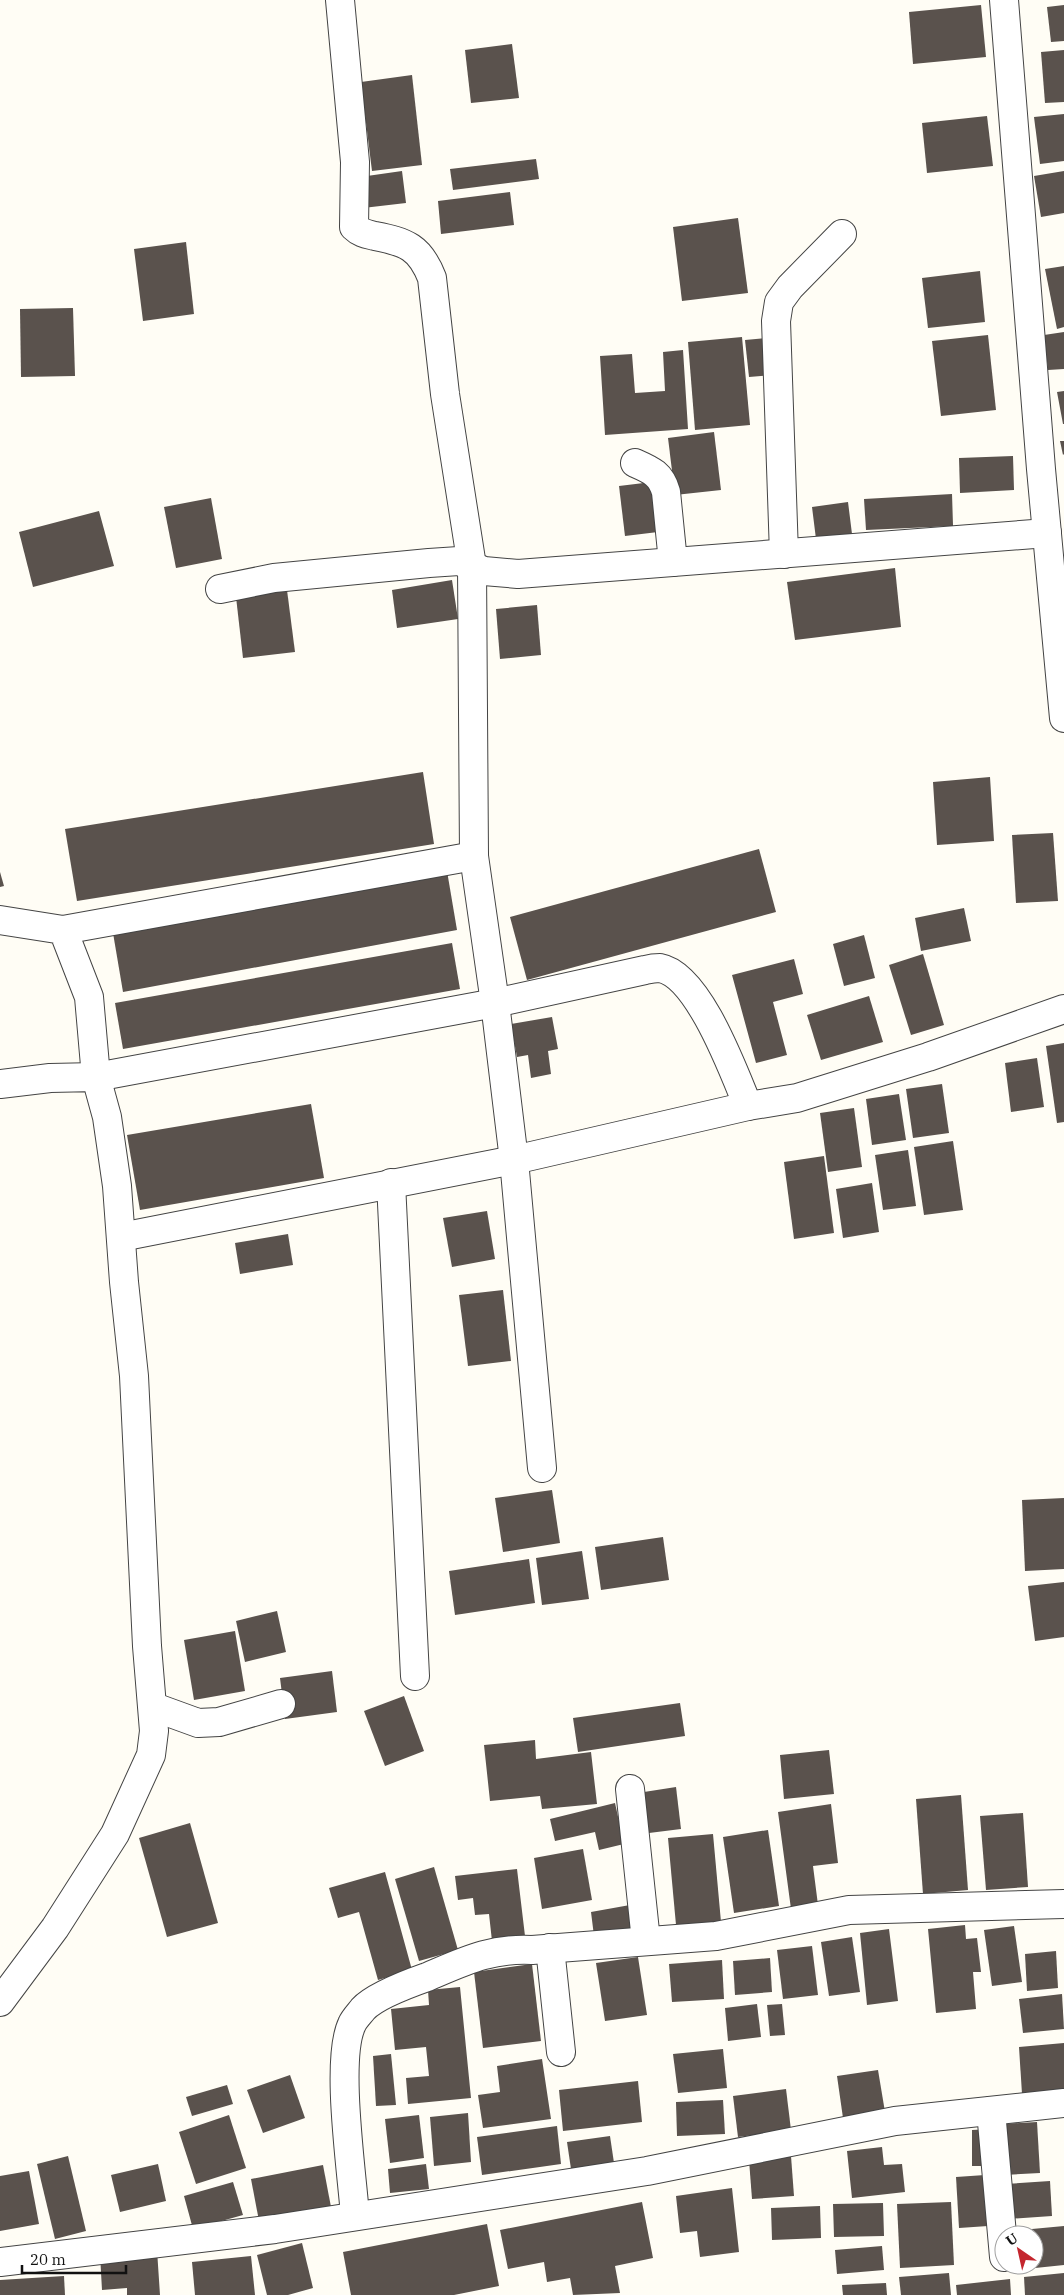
<svg xmlns="http://www.w3.org/2000/svg" width="1064" height="2295" font-family="'IBM Plex Serif',serif">
	<rect width="100%" height="100%" fill="#fffdf5"/>
	<g fill="#5a524d">
		<polygon points="981,5 986,57 913,64 909,12"/>
		<polygon points="1064,5 1064,41 1051,42 1047,7"/>
		<polygon points="512,44 519,98 471,103 465,50"/>
		<polygon points="1064,50 1064,102 1045,103 1041,52"/>
		<polygon points="412,75 422,165 372,171 361,82"/>
		<polygon points="1064,114 1064,161 1040,164 1034,117"/>
		<polygon points="987,116 993,166 927,173 922,123"/>
		<polygon points="536,159 539,179 453,190 450,169"/>
		<polygon points="402,171 406,203 363,208 360,177"/>
		<polygon points="1064,171 1064,213 1041,217 1034,176"/>
		<polygon points="510,192 514,225 441,234 438,201"/>
		<polygon points="738,218 748,293 682,301 673,227"/>
		<polygon points="186,242 194,314 143,321 134,249"/>
		<polygon points="1064,266 1064,327 1057,329 1045,269"/>
		<polygon points="980,271 985,322 928,328 922,278"/>
		<polygon points="73,308 75,376 21,377 20,309"/>
		<polygon points="1064,332 1064,369 1048,370 1044,335"/>
		<polygon points="988,335 996,410 941,416 932,341"/>
		<polygon points="742,337 750,425 695,430 688,342"/>
		<polygon points="768,338 772,375 749,377 745,340"/>
		<polygon points="683,350 688,429 605,435 600,356 632,354 635,393 665,391 663,352"/>
		<polygon points="1064,391 1064,424 1063,424 1057,392"/>
		<polygon points="714,432 721,490 675,495 668,438"/>
		<polygon points="1060,441 1064,441 1064,454 1063,455"/>
		<polygon points="1013,456 1014,490 960,493 959,458"/>
		<polygon points="652,482 658,532 625,536 619,486"/>
		<polygon points="952,494 953,526 866,530 864,499"/>
		<polygon points="211,498 222,559 176,568 164,507"/>
		<polygon points="848,502 852,534 816,539 812,507"/>
		<polygon points="99,511 114,566 33,587 19,532"/>
		<polygon points="895,568 901,627 795,640 787,582"/>
		<polygon points="452,580 458,619 397,628 392,590"/>
		<polygon points="287,590 295,652 243,658 236,597"/>
		<polygon points="537,605 541,655 500,659 496,609"/>
		<polygon points="423,772 434,844 77,901 65,829"/>
		<polygon points="990,777 994,841 937,845 933,782"/>
		<polygon points="1053,833 1058,901 1016,903 1012,835"/>
		<polygon points="759,849 776,912 527,980 510,917"/>
		<polygon points="447,871 457,930 123,992 113,933"/>
		<polygon points="0,872 4,886 0,887"/>
		<polygon points="964,908 971,941 921,951 915,918"/>
		<polygon points="864,935 875,978 844,986 833,944"/>
		<polygon points="452,943 460,989 123,1049 115,1003"/>
		<polygon points="923,954 944,1025 911,1035 889,965"/>
		<polygon points="794,959 803,994 773,1002 787,1055 756,1063 732,975"/>
		<polygon points="869,996 883,1042 821,1060 807,1015"/>
		<polygon points="552,1017 558,1049 548,1051 551,1074 531,1078 528,1055 517,1057 511,1024"/>
		<polygon points="1064,1043 1064,1122 1057,1123 1046,1046"/>
		<polygon points="1037,1058 1044,1107 1011,1112 1005,1063"/>
		<polygon points="942,1084 949,1133 913,1138 906,1089"/>
		<polygon points="899,1094 906,1140 872,1145 866,1099"/>
		<polygon points="311,1104 324,1178 140,1210 127,1135"/>
		<polygon points="854,1108 862,1167 828,1172 820,1113"/>
		<polygon points="953,1141 963,1210 924,1215 914,1147"/>
		<polygon points="908,1150 916,1206 883,1210 875,1155"/>
		<polygon points="824,1156 834,1233 794,1239 784,1162"/>
		<polygon points="872,1183 879,1232 843,1238 836,1189"/>
		<polygon points="487,1211 495,1259 452,1267 443,1218"/>
		<polygon points="288,1234 293,1265 240,1274 235,1243"/>
		<polygon points="503,1290 511,1361 468,1366 459,1295"/>
		<polygon points="552,1490 560,1543 503,1552 495,1498"/>
		<polygon points="1064,1498 1064,1569 1025,1571 1022,1500"/>
		<polygon points="663,1537 669,1580 601,1590 595,1547"/>
		<polygon points="582,1551 589,1599 542,1605 536,1558"/>
		<polygon points="529,1559 535,1603 455,1615 449,1571"/>
		<polygon points="1064,1582 1064,1637 1035,1641 1028,1586"/>
		<polygon points="277,1611 286,1652 245,1662 236,1621"/>
		<polygon points="235,1631 245,1691 194,1700 184,1640"/>
		<polygon points="332,1671 337,1712 285,1719 280,1678"/>
		<polygon points="404,1696 424,1751 385,1766 364,1711"/>
		<polygon points="680,1703 685,1736 578,1752 573,1718"/>
		<polygon points="535,1740 536,1759 591,1752 597,1804 542,1809 540,1796 490,1801 484,1745"/>
		<polygon points="829,1750 834,1794 784,1799 780,1755"/>
		<polygon points="676,1787 681,1829 649,1833 644,1792"/>
		<polygon points="961,1795 968,1890 923,1894 916,1799"/>
		<polygon points="615,1803 624,1844 599,1850 595,1832 555,1841 550,1819"/>
		<polygon points="831,1804 838,1863 813,1866 818,1905 791,1909 778,1812"/>
		<polygon points="1023,1813 1028,1887 986,1890 980,1816"/>
		<polygon points="190,1823 218,1923 167,1937 139,1838"/>
		<polygon points="768,1830 779,1906 734,1913 723,1837"/>
		<polygon points="713,1834 721,1922 676,1925 668,1838"/>
		<polygon points="583,1849 592,1900 542,1909 534,1858"/>
		<polygon points="434,1867 458,1950 419,1961 395,1879"/>
		<polygon points="517,1869 525,1936 492,1941 489,1914 475,1915 473,1898 458,1900 455,1876"/>
		<polygon points="385,1872 412,1970 378,1980 359,1912 338,1918 329,1888"/>
		<polygon points="630,1905 633,1929 594,1936 591,1912"/>
		<polygon points="965,1925 966,1939 977,1938 981,1972 973,1972 976,2009 936,2013 928,1929"/>
		<polygon points="1014,1926 1022,1982 992,1986 984,1930"/>
		<polygon points="889,1929 898,2001 867,2005 860,1933"/>
		<polygon points="852,1937 860,1992 829,1996 821,1942"/>
		<polygon points="812,1946 818,1995 783,1999 777,1950"/>
		<polygon points="1056,1951 1058,1988 1027,1991 1025,1954"/>
		<polygon points="638,1957 647,2015 605,2021 596,1963"/>
		<polygon points="770,1958 772,1992 735,1995 733,1961"/>
		<polygon points="722,1960 724,1999 672,2002 669,1964"/>
		<polygon points="532,1964 541,2041 483,2048 474,1972"/>
		<polygon points="460,1987 471,2098 408,2104 406,2078 429,2076 426,2047 395,2050 391,2009 429,2005 428,1990"/>
		<polygon points="1062,1994 1064,2029 1023,2033 1019,1999"/>
		<polygon points="757,2004 761,2037 728,2041 725,2008"/>
		<polygon points="782,2004 785,2035 770,2036 767,2005"/>
		<polygon points="1064,2043 1064,2091 1022,2094 1019,2047"/>
		<polygon points="723,2049 727,2088 678,2093 673,2054"/>
		<polygon points="391,2054 396,2105 376,2106 373,2056"/>
		<polygon points="542,2059 551,2119 483,2128 478,2095 500,2092 497,2066"/>
		<polygon points="878,2070 885,2112 843,2118 837,2076"/>
		<polygon points="290,2075 305,2118 263,2133 247,2090"/>
		<polygon points="638,2081 642,2122 563,2131 559,2090"/>
		<polygon points="227,2085 233,2104 192,2116 186,2097"/>
		<polygon points="786,2089 791,2130 738,2137 733,2096"/>
		<polygon points="723,2100 725,2134 677,2136 676,2102"/>
		<polygon points="468,2113 471,2162 434,2166 430,2117"/>
		<polygon points="229,2115 246,2168 196,2184 179,2132"/>
		<polygon points="419,2115 424,2158 390,2163 385,2119"/>
		<polygon points="1037,2122 1040,2173 1004,2175 1001,2124"/>
		<polygon points="557,2126 561,2164 482,2175 477,2137"/>
		<polygon points="990,2129 989,2166 972,2166 972,2130"/>
		<polygon points="610,2136 614,2163 571,2169 567,2142"/>
		<polygon points="882,2147 884,2165 902,2164 905,2192 852,2198 847,2151"/>
		<polygon points="68,2156 86,2231 55,2239 37,2164"/>
		<polygon points="791,2156 794,2196 752,2199 749,2160"/>
		<polygon points="158,2164 166,2201 120,2212 111,2175"/>
		<polygon points="426,2164 429,2189 390,2193 388,2169"/>
		<polygon points="323,2165 331,2207 259,2221 251,2179"/>
		<polygon points="29,2171 39,2224 0,2231 0,2176"/>
		<polygon points="985,2175 988,2226 959,2228 956,2177"/>
		<polygon points="1050,2181 1052,2216 1007,2219 1005,2184"/>
		<polygon points="233,2182 243,2215 193,2229 184,2196"/>
		<polygon points="732,2188 739,2252 700,2257 697,2231 680,2233 676,2196"/>
		<polygon points="642,2202 653,2258 615,2266 620,2293 573,2295 570,2278 547,2282 544,2262 508,2269 500,2230"/>
		<polygon points="951,2202 954,2265 900,2268 897,2204"/>
		<polygon points="883,2203 884,2236 834,2237 833,2204"/>
		<polygon points="820,2206 821,2238 772,2240 771,2208"/>
		<polygon points="487,2224 499,2286 454,2295 351,2295 343,2252"/>
		<polygon points="1064,2226 1064,2265 1016,2270 1015,2265 1034,2265 1034,2235 1013,2235 1012,2231"/>
		<polygon points="302,2243 313,2288 288,2295 267,2295 257,2255"/>
		<polygon points="882,2246 884,2270 837,2274 835,2250"/>
		<polygon points="157,2250 160,2295 127,2295 127,2288 102,2290 100,2254"/>
		<polygon points="251,2256 255,2295 195,2295 192,2262"/>
		<polygon points="949,2273 951,2295 901,2295 899,2277"/>
		<polygon points="1064,2273 1064,2295 1025,2295 1024,2277"/>
		<polygon points="64,2276 65,2295 0,2295 0,2280"/>
		<polygon points="1010,2279 1011,2295 957,2295 956,2285"/>
		<polygon points="886,2283 887,2295 843,2295 842,2285"/>
	</g>
	<g fill="none" stroke-linecap="round" stroke-linejoin="round">
		<g stroke="#444" stroke-width="30">
			<g id="minor">
				<path d="M340 0 355 162 354 227C360 233 367 234 375 236 406 242 420 247 432 278L445 394 472 566 474 856 495 1003 514 1160 542 1468"/>
				<polyline points="1004,0 1041,469 1064,718"/>
				<path d="M635 463C651 470 661 474 666 492L673 562"/>
				<polyline points="784,554 776,321 779,302 790,287 842,234"/>
				<polyline points="220,589 274,578 429,563 459,561 484,571 518,574 1047,533"/>
				<path d="M0 920 63 930 89 997 96 1077 495 1003 645 970C649 969 656 968 660 968 699 975 734 1073 748 1106"/>
				<polyline points="63,930 474,856"/>
				<polyline points="0,1084 50,1078 96,1077 107,1117 117,1186 124,1282 134,1376 147,1646 154,1731 151,1755 115,1834 55,1928 0,2002"/>
				<polyline points="391,1183 415,1676"/>
				<polyline points="121,1237 514,1160 748,1106 797,1098 928,1057 1064,1009"/>
				<polyline points="154,1707 198,1723 219,1722 281,1704"/>
				<polyline points="630,1789 646,1941"/>
				<polyline points="550,1948 561,2052"/>
				<polyline points="991,2111 1004,2257"/>
				<path d="M355 2216C352 2173 335 2059 352 2024 354 2019 360 2013 363 2009 375 1996 410 1983 427 1977 465 1961 490 1948 532 1950L716 1936 849 1910 1064 1904"/>
				<polyline points="0,2262 275,2229 647,2171 895,2121 1064,2103"/>
			</g>
		</g>
		<use href="#minor" stroke="#fff" stroke-width="28"/>
	</g>
	<g transform="translate(1019 2250) rotate(326)"><circle r="24" fill="#ffffff" stroke="#a0a0a0"/>
	<path d="M0-4L9 19L0 12L-9 19Z" fill="#c4262e"/>
	<text y="-8" font-size="14" font-weight="bold" text-anchor="middle" fill="#111111">U</text>
	</g>
	<path d="M22 2265v8h104v-8" fill="none" stroke="#111111" stroke-width="2.5"/>
	<text x="30" y="2265" font-size="15" fill="#111111" stroke="#ffffff" stroke-width="4" paint-order="stroke">20 m</text>
</svg>
